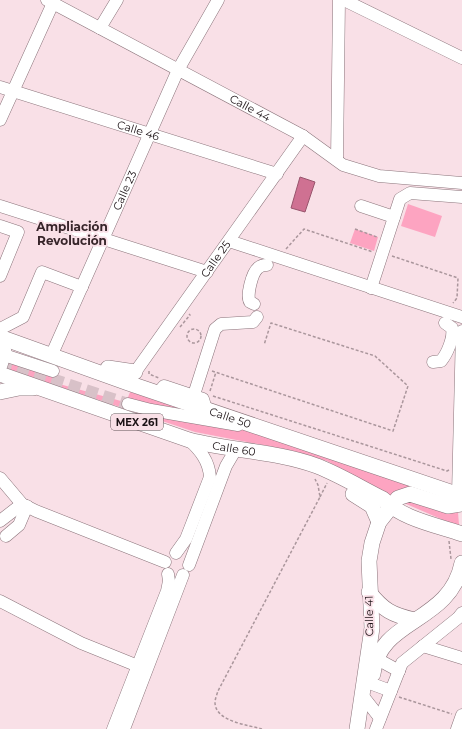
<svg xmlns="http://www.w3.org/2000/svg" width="462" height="729" font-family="Montserrat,sans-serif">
	<rect width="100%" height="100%" fill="#f9e0e7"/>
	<g fill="#fda4c1">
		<polygon points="408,204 442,216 435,237 401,226"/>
		<polygon points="355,229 378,237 374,251 350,243"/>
		<polygon points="11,359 54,375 52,382 179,417 243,429 449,496 390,497 327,461 273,447 195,432 6,369"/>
		<polygon points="130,392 193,411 192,413 127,400"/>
		<polygon points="407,499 458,512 459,525 457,526 404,503"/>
	</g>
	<polygon fill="#cf7192" stroke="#99546c" points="300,177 315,182 305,212 291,208"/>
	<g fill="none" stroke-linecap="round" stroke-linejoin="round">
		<polyline stroke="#d8c1c8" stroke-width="12" stroke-dasharray="12 6" stroke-linecap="butt" points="0,365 9,365 128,404"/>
		<g stroke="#8b747b" stroke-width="13">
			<g id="minor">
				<path id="s1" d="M47 0 303 136 343 165 379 176 462 183"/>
				<polyline points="344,0 462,58"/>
				<polyline points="100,28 117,0"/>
				<path id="s2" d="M0 87 277 174"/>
				<polyline points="0,120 53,3"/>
				<polyline points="337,160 339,0"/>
				<polyline points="0,206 207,272"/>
				<polyline points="361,206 394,217"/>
				<polyline points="0,226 18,232 0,276"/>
				<polyline points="229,241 462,317"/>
				<polyline points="371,288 400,199 410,193 462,197"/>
				<path d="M254 304 250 302C246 296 252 273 258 268 261 265 264 265 267 265"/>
				<polyline points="0,329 23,317 42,272 82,287"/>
				<path id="s3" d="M52 354 178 70 218 0"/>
				<polyline points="4,355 53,371"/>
				<path d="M433 362 441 361C447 354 454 338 452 328L445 323"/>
				<path id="s4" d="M131 378 303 136"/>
				<polyline points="158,393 164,386 203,399 206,409"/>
				<polyline points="128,404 151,410 238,425"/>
				<polyline points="191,404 215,329 221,324 253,322 257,317"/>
				<polyline points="0,478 22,504 36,511 165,562"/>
				<polyline points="462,502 458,494 462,331"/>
				<polyline points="0,521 22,504"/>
				<polyline points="6,536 19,525 27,506"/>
				<path d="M176 553 186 539 210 477C209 461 200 450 189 440"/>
				<polyline points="189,565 226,466 236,449"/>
				<polyline points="0,601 81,643 138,666"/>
				<polyline points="423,646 462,658"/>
				<polyline points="370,655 399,671"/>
				<polyline points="364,681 391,691"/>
				<polyline points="362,695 380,718"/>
				<polyline points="113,729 167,591 169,581 168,574"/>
				<polyline points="124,729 183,575"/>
				<polyline points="376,729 402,663 458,618 462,613"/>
				<polyline points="457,729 462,715"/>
			</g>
		</g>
		<g stroke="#8b747b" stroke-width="16">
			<g id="major">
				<path id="s5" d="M0 337 128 383 462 496"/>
				<polyline points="0,339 4,352 0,365"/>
				<polyline points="108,368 135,372"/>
				<path id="s6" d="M0 374 189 440C231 451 276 451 317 466 340 475 361 488 383 499 402 519 436 525 462 534"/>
				<polyline points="0,392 19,388 33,388"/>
				<polyline points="353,494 372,506 379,522"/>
				<path d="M369 592C383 610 392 615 415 620"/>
				<path d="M373 674C379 618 450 624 462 563"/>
				<polyline points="357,729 372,628 369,561 372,543 379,522 398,498 410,494 448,506 462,504"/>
			</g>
		</g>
		<g stroke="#aa969c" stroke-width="1.5" stroke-dasharray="3 2" stroke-linecap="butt">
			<polyline points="355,229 377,237"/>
			<polyline points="286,249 304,229 373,252"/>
			<polyline points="392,256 458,278 457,298 453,303"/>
			<polyline points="180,327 190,315 189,314"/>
			<circle cx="194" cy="336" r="7"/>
			<polyline points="149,371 149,374 159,378"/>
			<polyline points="212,371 393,431 408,386 375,356 271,323 264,345"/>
			<polyline points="210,391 216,372"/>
			<polyline points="213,396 447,471 449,470"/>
			<polyline points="320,497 327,483"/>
			<polyline points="449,541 451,559"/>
			<polyline points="399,697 452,714"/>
			<path d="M262 729C249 725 216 722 215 703 215 699 217 694 218 691L320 497 318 485 315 479"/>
		</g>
		<use href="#minor" stroke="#fff" stroke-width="12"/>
		<use href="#major" stroke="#fff" stroke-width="15"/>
	</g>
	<g text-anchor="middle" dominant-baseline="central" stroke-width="3.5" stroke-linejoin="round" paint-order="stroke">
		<rect fill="#f9e0e7" stroke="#5e5054" stroke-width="1" x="111" y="414" width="52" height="16" rx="3"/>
		<g font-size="10" font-weight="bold" fill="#1b1215">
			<text x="137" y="422">MEX 261</text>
		</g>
		<g font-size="11" fill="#1b1215" stroke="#f9e0e7">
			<text stroke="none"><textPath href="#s1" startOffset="230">Calle 44</textPath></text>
			<text stroke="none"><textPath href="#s2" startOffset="145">Calle 46</textPath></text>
			<text stroke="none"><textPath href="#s3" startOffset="179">Calle 23</textPath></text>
			<text stroke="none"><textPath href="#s4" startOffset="146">Calle 25</textPath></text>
			<text stroke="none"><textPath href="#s5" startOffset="244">Calle 50</textPath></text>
			<text stroke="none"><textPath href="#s6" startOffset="246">Calle 60</textPath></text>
			<text transform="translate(369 616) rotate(-91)">Calle 41</text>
		</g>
		<g font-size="12" font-weight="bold" fill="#37252a" stroke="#f9e0e7">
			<text x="72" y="226">Ampliación<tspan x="72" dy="14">Revolución</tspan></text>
		</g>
	</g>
</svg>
